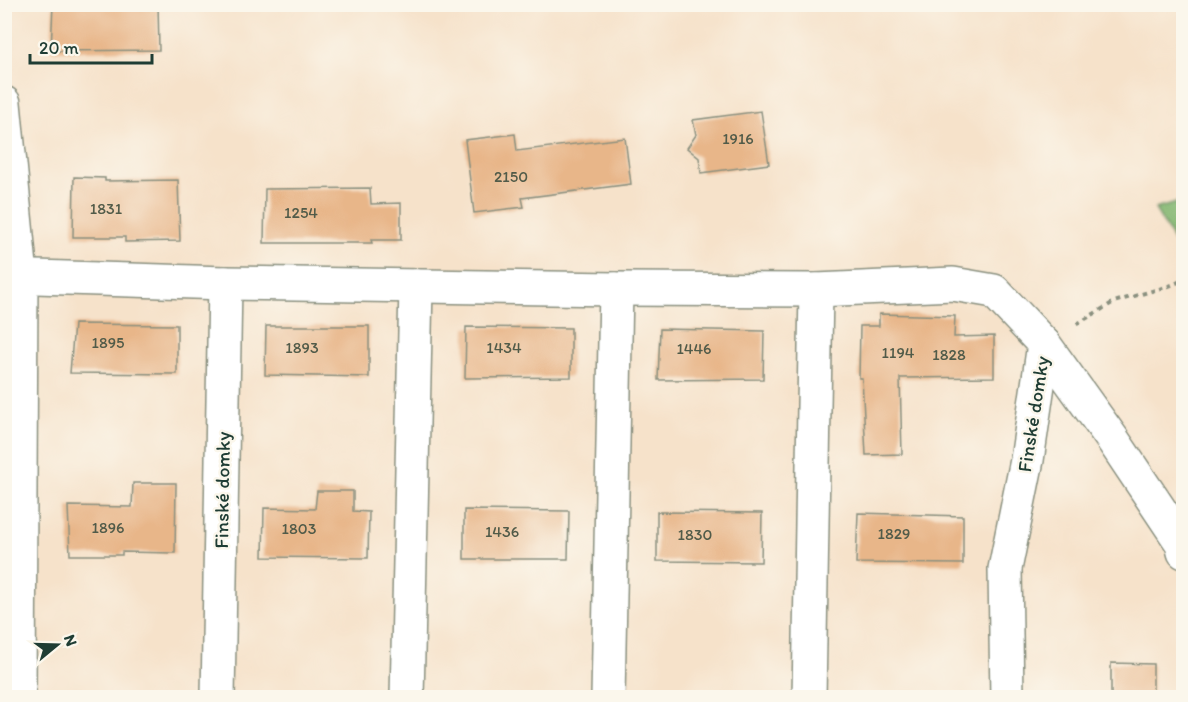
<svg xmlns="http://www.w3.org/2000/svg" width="1188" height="702" font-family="Itim,sans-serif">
	<rect width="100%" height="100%" fill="#fbf7ec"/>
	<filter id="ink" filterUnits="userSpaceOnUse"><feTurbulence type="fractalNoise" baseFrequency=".0167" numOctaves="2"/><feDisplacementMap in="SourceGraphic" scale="12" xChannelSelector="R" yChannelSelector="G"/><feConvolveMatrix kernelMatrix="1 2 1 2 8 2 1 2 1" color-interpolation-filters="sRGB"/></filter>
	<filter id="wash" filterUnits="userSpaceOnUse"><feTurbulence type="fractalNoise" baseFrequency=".008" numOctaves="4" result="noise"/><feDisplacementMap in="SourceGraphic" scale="24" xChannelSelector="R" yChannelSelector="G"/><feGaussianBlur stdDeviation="1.35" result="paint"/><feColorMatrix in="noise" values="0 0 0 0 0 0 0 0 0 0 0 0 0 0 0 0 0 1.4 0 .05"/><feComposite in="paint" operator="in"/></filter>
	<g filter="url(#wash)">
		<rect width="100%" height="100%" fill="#f6e2ca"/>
		<polygon fill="#86b873" stroke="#527a54" stroke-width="1.5" points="1183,201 1184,201 1183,257 1155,209"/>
		<g id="blocks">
			<g fill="#e8b689">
				<polygon points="53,4 158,4 159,50 51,51"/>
				<polygon points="761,111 769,164 701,173 699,158 687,148 696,135 693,120"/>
				<polygon points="515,134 517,151 625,138 631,184 522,198 524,207 474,213 465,140"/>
				<polygon points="74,177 105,178 105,181 178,180 180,241 125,242 125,237 73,237"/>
				<polygon points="370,188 371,204 401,203 401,240 371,240 372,243 264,243 265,189"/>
				<polygon points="879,314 955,316 954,337 994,336 994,377 900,378 902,454 866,455 862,378 859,378 860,326 879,326"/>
				<polygon points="74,324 177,325 177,374 70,373"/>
				<polygon points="266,326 369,326 369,377 265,375"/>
				<polygon points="466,327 571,328 571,377 465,378"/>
				<polygon points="660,329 764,331 763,379 658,380"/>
				<polygon points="133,483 176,483 175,553 122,552 122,555 70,555 68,506 132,507"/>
				<polygon points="317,491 353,491 353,511 369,512 368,558 263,557 264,508 315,509"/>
				<polygon points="464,510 569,511 568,559 464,559"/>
				<polygon points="657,512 762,513 761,562 657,561"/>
				<polygon points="858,513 963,516 963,564 856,563"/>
				<polygon points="1111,663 1153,664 1153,698 1111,698"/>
			</g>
		</g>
	</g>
	<g filter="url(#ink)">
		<use href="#blocks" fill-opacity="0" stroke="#8a907f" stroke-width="1.5"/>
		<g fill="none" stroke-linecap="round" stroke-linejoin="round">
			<g stroke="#8a907f" stroke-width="36">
				<g id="minor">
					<polyline points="4,103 21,276 19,698"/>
					<polyline points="4,276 225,283 616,289 816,290 953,284 994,291 1044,344 1027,460 1005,569 1007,698"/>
					<polyline points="1044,344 1113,440 1182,543 1184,552"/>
					<polyline points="218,698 225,283"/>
					<polyline points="407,698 416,286"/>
					<polyline points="608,698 616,289"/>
					<polyline points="809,698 816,290"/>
				</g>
			</g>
			<polyline stroke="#8a907f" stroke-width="4" stroke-dasharray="4.5 4.5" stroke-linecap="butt" points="1077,324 1114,302 1169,286 1184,280"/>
			<use href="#minor" stroke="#fff" stroke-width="33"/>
		</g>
	</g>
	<g text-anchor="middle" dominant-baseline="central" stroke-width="5" stroke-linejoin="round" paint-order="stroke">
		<g font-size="16" fill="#515b49">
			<text x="738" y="138">1916</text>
			<text x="511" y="176">2150</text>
			<text x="106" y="208">1831</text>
			<text x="301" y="212">1254</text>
			<text x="108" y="342">1895</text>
			<text x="302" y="347">1893</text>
			<text x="504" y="347">1434</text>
			<text x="694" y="348">1446</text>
			<text x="898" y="352">1194</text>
			<text x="949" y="354">1828</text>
			<text x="108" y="527">1896</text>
			<text x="299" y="528">1803</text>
			<text x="502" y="531">1436</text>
			<text x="894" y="533">1829</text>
			<text x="695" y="534">1830</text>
		</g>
		<g font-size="20" fill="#1f3d34" stroke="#fbf7ec">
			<text transform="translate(1033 414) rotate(-81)">Finské domky</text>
			<text transform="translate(222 490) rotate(-89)">Finské domky</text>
		</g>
	</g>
	<rect width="1188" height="702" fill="none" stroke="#fbf7ec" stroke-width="24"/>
	<g transform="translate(57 645) rotate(71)" stroke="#fbf7ec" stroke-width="4.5" paint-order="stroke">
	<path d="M0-4.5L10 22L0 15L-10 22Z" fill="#1f3d34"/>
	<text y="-9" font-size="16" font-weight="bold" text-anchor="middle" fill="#1f3d34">N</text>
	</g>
	<path d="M30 54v9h122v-9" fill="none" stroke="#1f3d34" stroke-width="3"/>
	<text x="39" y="54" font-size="18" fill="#1f3d34" stroke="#fbf7ec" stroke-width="4.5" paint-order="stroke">20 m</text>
</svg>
